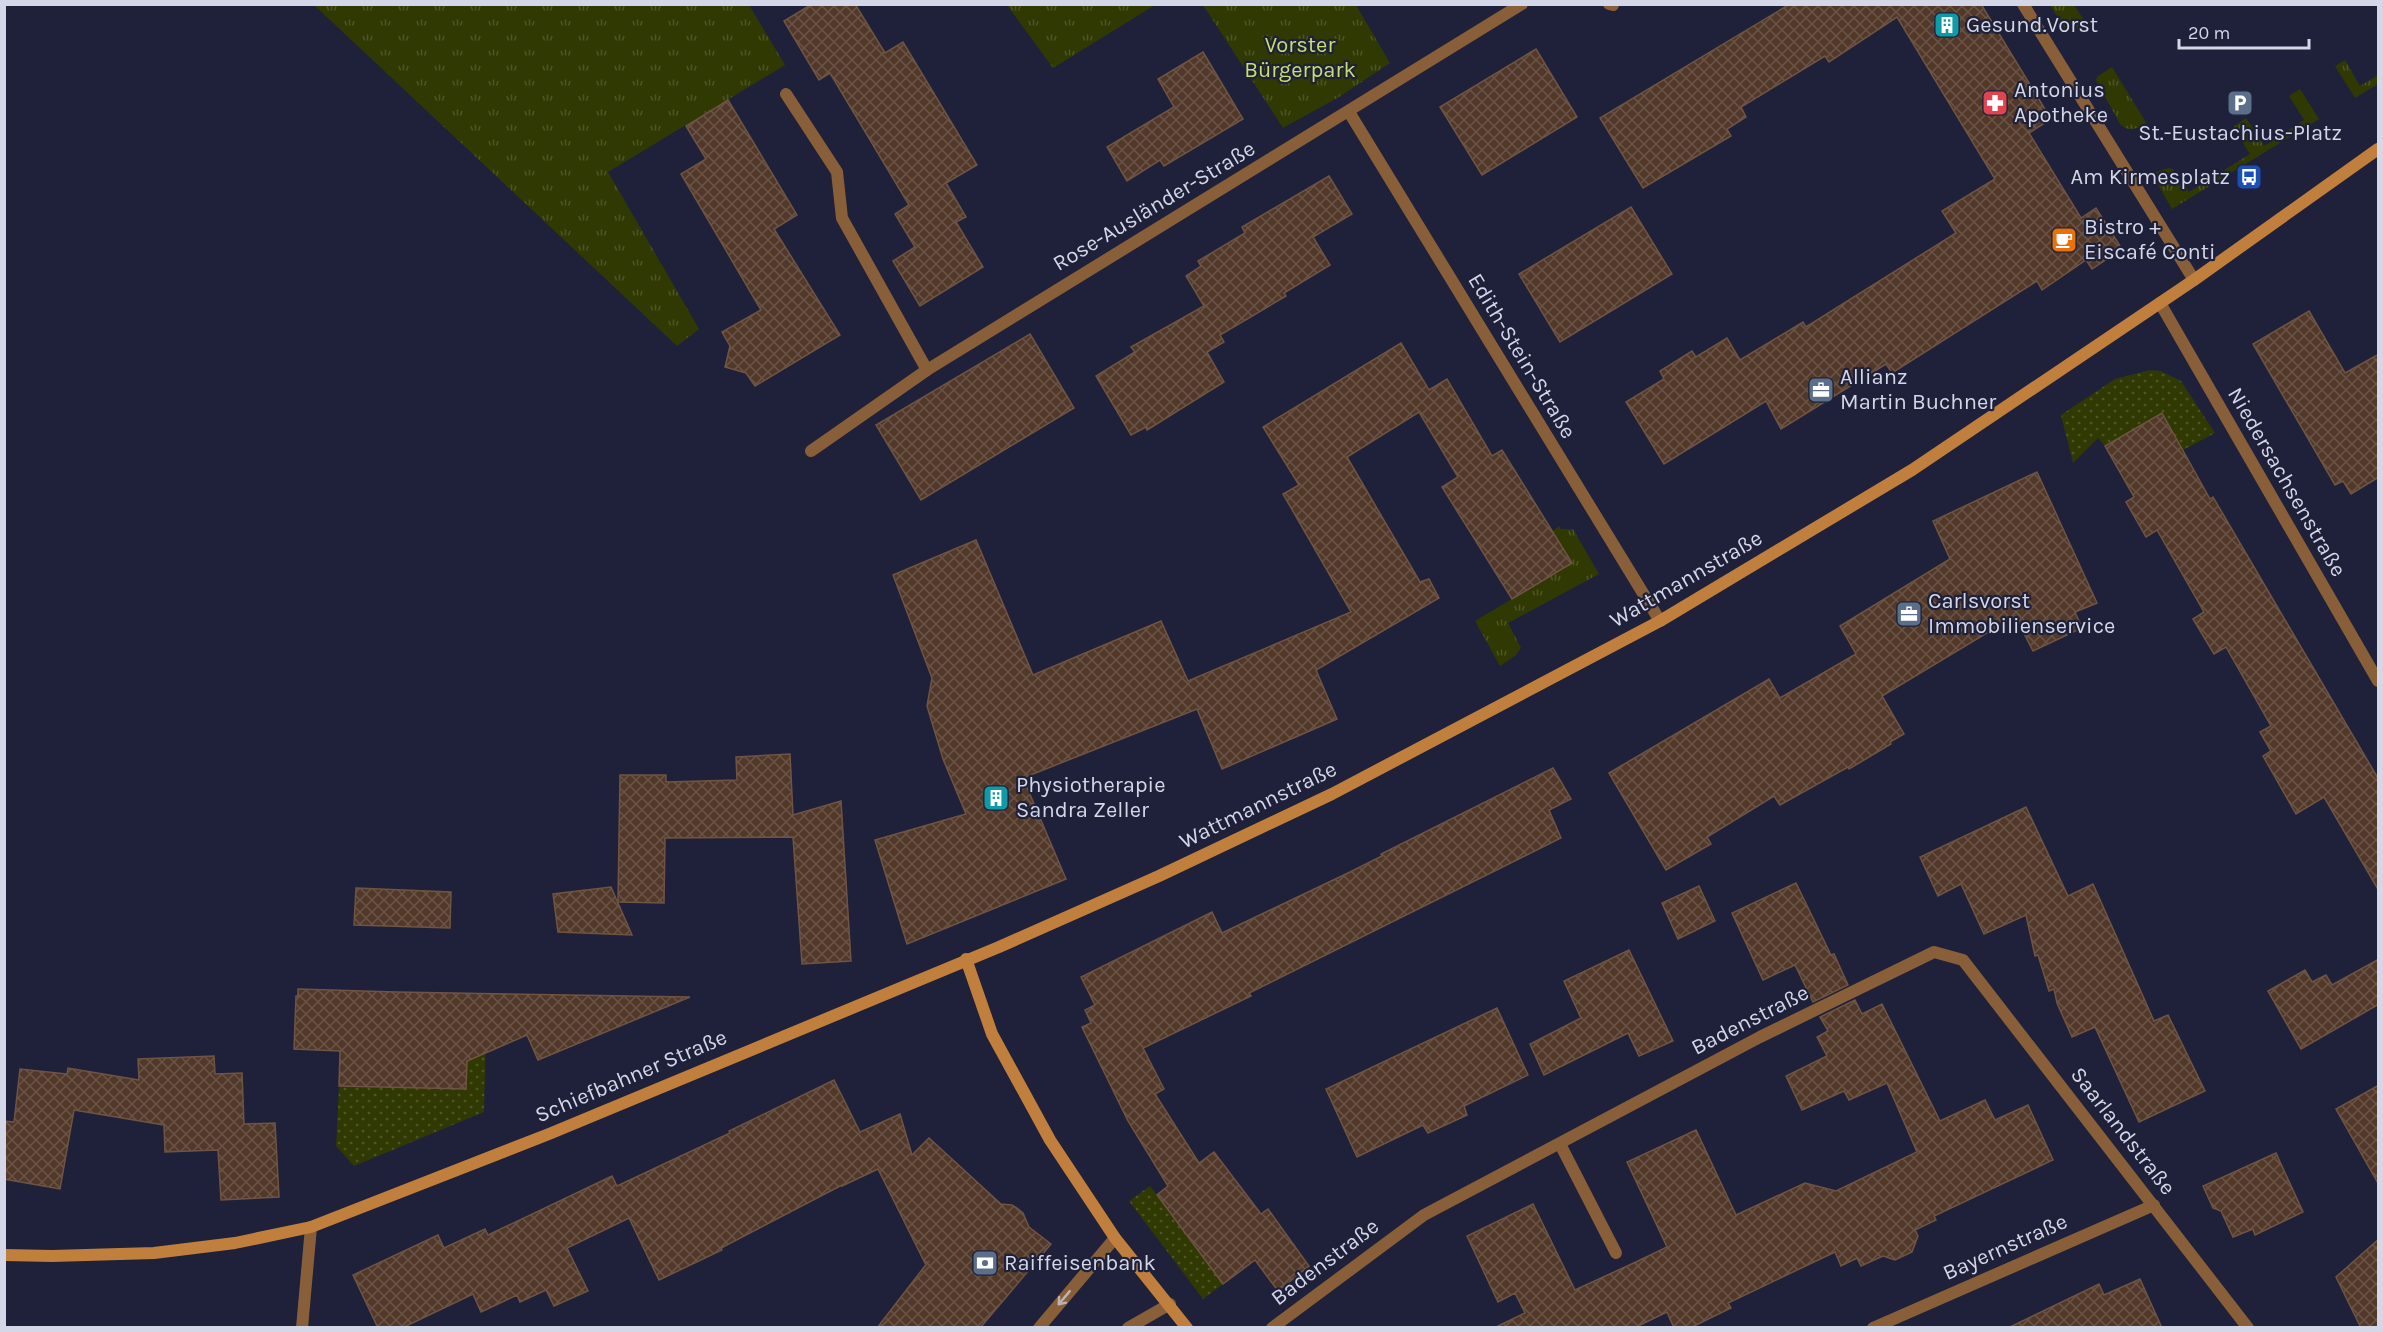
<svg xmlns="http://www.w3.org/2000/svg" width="2383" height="1332" font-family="Karla,sans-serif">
	<defs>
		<pattern id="grass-tufts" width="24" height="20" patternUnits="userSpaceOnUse" patternTransform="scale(1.5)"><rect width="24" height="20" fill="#303902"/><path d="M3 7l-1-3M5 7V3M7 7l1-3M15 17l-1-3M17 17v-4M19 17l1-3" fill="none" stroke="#4d5527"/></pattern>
		<pattern id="garden-dots" width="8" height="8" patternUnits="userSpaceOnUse" patternTransform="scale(1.5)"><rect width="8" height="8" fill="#303902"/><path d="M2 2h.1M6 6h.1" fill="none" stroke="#4d5527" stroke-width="1.8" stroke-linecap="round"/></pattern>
		<pattern id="building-cross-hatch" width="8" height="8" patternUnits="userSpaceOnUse" patternTransform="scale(1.5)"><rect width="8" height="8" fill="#523829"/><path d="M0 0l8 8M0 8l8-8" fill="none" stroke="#6a5448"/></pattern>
	</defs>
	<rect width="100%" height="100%" fill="#1e2139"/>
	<g fill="url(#grass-tufts)">
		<polygon points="314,5 749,5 785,65 608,172 699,329 677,346"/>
		<polygon points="1007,5 1155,5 1053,68"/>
		<polygon points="1203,5 1356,5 1390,63 1339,97 1283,128"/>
		<polygon points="2050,5 2074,5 2086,23 2072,32 2066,31"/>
		<polygon points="2345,60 2360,86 2378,75 2378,84 2355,98 2335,66"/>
		<path d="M2112 67 2147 124C2137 128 2129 133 2120 124L2096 80 2098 76Z"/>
		<polygon points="2300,89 2319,119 2172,209 2154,178 2155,172 2169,168 2173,169 2189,192 2250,154 2233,127 2246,118 2264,146 2304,120 2289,96"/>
		<polygon points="1559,526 1561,529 1573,529 1599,574 1508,623 1521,648 1516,655 1500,666 1475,621 1572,563 1553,531"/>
	</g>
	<g fill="url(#garden-dots)">
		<polygon points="2150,370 2161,371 2181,381 2215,433 2183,450 2161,413 2105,446 2098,438 2073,463 2061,415 2115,379"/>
		<polygon points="468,993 487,995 484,1112 354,1166 336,1146 339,1086 466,1089"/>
		<polygon points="1150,1186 1223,1284 1203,1299 1129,1201"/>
	</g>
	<g fill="url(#building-cross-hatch)" stroke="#705443" stroke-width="1.5">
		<polygon points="812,4 855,4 885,53 903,42 977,165 946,183 966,217 956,222 983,267 920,306 893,261 915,247 895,214 909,205 830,73 819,80 784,21"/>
		<polygon points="1790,4 1981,4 2051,119 2029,133 2081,218 2096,208 2122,249 2092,269 2086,260 2042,290 2037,281 1892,373 1886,364 1781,429 1766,401 1664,464 1626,402 1664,379 1660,371 1692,351 1696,357 1727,338 1740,360 1803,322 1806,327 1956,233 1942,211 1995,179 1897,17 1829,62 1825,56 1741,107 1746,117 1727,129 1731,136 1643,188 1600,118"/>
		<polygon points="1536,49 1577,117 1482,175 1440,107"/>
		<polygon points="1203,52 1243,119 1164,166 1160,160 1127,181 1107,147 1174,107 1158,79"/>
		<polygon points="728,100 797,215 774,229 840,335 755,386 746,373 725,367 730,346 722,332 761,310 681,174 706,159 686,126"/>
		<polygon points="1329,176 1352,214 1313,237 1330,265 1284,293 1286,296 1220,335 1224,342 1207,352 1224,382 1147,430 1146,427 1131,435 1096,376 1135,352 1131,347 1204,306 1186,276 1201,266 1198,261 1245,233 1242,227"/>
		<polygon points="1631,207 1672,274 1560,342 1519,274"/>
		<polygon points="2309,311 2345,373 2379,354 2379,477 2351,494 2343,481 2335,485 2253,344"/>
		<polygon points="1030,334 1074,408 921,500 876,425"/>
		<polygon points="1401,343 1429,390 1447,379 1492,456 1502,450 1572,563 1512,599 1442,487 1458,477 1419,412 1347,457 1420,582 1429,579 1439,598 1316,670 1337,719 1222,769 1197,709 1023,778 1066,879 907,944 875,840 966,814 943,759 927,706 932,678 893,575 976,540 1033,675 1161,621 1188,681 1351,612 1283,494 1299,485 1263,427"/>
		<polygon points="2162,413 2210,499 2213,497 2261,579 2379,780 2379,891 2324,797 2296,814 2263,756 2271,751 2260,732 2271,726 2226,647 2214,654 2193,619 2204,612 2157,530 2146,537 2126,502 2134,497 2105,446"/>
		<polygon points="2037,472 2097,603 2075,612 2082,628 2033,651 2015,616 1882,696 1904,734 1890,742 1891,744 1849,769 1848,767 1780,805 1774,796 1707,837 1711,844 1666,870 1609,773 1769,679 1780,698 1856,654 1840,626 1950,559 1933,521"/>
		<polygon points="790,754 793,815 841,801 851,961 802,964 793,837 665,838 664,903 618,902 620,775 666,775 666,782 737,780 736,757"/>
		<polygon points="1553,768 1571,799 1549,810 1561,838 1249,993 1251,996 1143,1048 1164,1089 1155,1094 1199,1163 1214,1152 1261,1214 1268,1209 1309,1266 1278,1291 1255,1260 1223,1284 1157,1195 1168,1186 1128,1121 1082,1027 1091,1023 1085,1010 1095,1005 1081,977 1212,912 1222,933 1348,873 1382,856 1381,854"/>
		<polygon points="2026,807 2068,896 2093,884 2154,1021 2168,1015 2205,1091 2139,1122 2095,1027 2072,1037 2057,1003 2054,989 2049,991 2038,955 2035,956 2026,915 1984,934 1961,884 1938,896 1920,857"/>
		<polygon points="1796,883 1831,955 1834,954 1848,985 1813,1002 1795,965 1763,980 1732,913"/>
		<polygon points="1699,886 1715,921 1678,939 1662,903"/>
		<polygon points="611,887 632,935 558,932 553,894"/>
		<polygon points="356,888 451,892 450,928 354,925"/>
		<polygon points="1629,950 1673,1041 1639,1056 1628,1033 1544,1075 1530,1044 1581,1018 1564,981"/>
		<polygon points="2379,959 2379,1004 2301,1049 2268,991 2305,970 2312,982 2326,975 2332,985"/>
		<polygon points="298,989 396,992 690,997 538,1060 527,1035 467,1061 466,1089 339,1086 340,1051 294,1049 296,996 298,996"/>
		<polygon points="1855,1000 1862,1014 1882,1004 1940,1121 1985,1100 1995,1120 2028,1105 2053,1160 1934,1216 1936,1220 1915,1230 1918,1236 1912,1252 1895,1260 1883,1256 1861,1266 1857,1258 1841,1266 1835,1252 1728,1303 1731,1308 1690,1328 1674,1328 1667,1312 1634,1328 1494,1328 1525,1313 1515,1293 1498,1302 1467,1236 1533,1204 1575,1290 1638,1261 1667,1247 1627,1162 1696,1130 1736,1215 1805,1183 1836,1191 1917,1152 1887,1083 1849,1100 1844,1091 1802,1110 1786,1076 1827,1056 1817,1037 1828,1031 1820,1017"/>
		<polygon points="1497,1008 1528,1075 1464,1106 1467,1115 1428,1133 1423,1125 1357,1157 1326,1089"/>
		<polygon points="214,1056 215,1074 242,1073 244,1124 275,1123 279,1197 221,1200 218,1150 165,1152 164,1125 74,1110 60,1189 4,1179 4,1121 14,1122 20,1069 67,1074 68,1068 139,1080 138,1059"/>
		<polygon points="834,1080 860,1132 900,1114 912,1155 929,1138 1001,1204 1012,1205 1017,1208 1023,1213 1029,1227 1051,1244 980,1328 877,1328 928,1262 925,1263 878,1169 842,1186 842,1185 721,1248 722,1250 659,1280 629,1218 567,1248 588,1291 554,1306 546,1290 520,1302 517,1295 481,1312 473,1294 402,1328 378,1328 353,1275 438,1235 444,1248 485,1229 488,1235 612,1176 617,1186 730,1133 729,1131"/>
		<polygon points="2379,1085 2379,1185 2336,1109"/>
		<polygon points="2276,1153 2303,1212 2255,1235 2253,1229 2233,1237 2221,1211 2213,1208 2203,1186"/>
		<polygon points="2379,1239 2379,1328 2361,1328 2336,1277"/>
		<polygon points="2140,1279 2162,1328 2008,1328 2099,1284 2104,1295"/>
	</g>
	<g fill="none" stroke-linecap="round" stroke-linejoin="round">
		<polyline stroke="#885f38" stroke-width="12" points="2023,4 2194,280"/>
		<g stroke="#885f38" stroke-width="12">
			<polyline points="1609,4 1613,5"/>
			<polyline points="786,94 837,172 842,218 927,370"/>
			<polyline points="1349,112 1660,621"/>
			<polyline points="2160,303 2378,681"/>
			<polyline points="811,451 927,370 1522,4"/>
			<polyline points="1560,1144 1616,1253"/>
			<polyline points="302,1328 311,1227"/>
			<polyline points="1039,1328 1115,1238"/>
			<polyline points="1128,1328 1170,1304"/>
			<polyline points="1272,1328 1424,1215 1760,1037 1934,952 1963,960 2248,1328"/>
			<polyline points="1873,1328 2154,1205"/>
		</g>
		<g stroke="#c17f3d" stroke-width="12">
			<polyline points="966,959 992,1034 1050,1140 1115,1238 1187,1328"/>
			<polyline points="4,1255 52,1256 154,1253 235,1243 311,1227 549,1134 999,947 1159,876 1332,794 1660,621 1912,470 2194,280 2378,149"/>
		</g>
	</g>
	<defs><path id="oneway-shaft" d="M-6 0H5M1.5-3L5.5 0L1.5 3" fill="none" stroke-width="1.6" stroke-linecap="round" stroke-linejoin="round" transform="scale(1.5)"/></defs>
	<use stroke="#bdb3b3" href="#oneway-shaft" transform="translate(1064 1298) rotate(130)"/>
	<defs>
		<g id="building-square" transform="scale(1.35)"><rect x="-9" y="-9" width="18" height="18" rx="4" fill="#0f9aa8" stroke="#1e2139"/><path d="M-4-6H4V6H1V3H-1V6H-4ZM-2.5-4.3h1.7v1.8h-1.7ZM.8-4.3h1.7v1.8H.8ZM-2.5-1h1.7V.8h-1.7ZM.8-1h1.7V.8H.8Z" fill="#fff"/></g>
		<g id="pharmacy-square" transform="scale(1.35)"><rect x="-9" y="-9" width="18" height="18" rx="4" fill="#e0444e" stroke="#1e2139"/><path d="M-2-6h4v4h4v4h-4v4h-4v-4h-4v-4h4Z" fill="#fff"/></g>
		<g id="parking-square" transform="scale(1.35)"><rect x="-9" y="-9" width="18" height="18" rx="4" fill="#5c6f8a" stroke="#1e2139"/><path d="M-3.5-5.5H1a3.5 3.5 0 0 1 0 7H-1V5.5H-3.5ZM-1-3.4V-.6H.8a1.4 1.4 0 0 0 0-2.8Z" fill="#fff"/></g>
		<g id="bus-square" transform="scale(1.35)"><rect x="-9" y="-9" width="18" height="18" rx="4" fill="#1a4fb4" stroke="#1e2139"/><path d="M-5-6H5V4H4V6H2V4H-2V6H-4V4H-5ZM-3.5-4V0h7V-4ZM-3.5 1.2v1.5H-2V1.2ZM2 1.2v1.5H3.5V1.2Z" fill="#fff"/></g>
		<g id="cafe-square" transform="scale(1.35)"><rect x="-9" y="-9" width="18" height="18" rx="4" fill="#e8710a" stroke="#1e2139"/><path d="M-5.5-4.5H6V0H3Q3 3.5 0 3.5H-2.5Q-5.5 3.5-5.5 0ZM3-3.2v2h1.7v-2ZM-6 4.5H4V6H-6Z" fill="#fff"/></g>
		<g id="office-square" transform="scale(1.35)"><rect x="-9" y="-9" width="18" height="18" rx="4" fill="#5c6f8a" stroke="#1e2139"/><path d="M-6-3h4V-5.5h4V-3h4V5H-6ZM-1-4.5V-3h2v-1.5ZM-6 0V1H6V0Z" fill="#fff"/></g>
		<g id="bank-square" transform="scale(1.35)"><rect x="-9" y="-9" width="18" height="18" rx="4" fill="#5c6f8a" stroke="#1e2139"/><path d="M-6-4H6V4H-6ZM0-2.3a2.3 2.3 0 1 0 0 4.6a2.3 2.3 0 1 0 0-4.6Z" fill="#fff"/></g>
	</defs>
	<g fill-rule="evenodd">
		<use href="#building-square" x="1947" y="25"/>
		<use href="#pharmacy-square" x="1995" y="103"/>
		<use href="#parking-square" x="2240" y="103"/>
		<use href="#bus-square" x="2249" y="177"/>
		<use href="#cafe-square" x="2064" y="240"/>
		<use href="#office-square" x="1821" y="390"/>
		<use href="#office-square" x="1909" y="614"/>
		<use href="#building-square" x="996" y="798"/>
		<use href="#bank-square" x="985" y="1263"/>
	</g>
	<g text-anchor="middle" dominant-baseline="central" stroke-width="4.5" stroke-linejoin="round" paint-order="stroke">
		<g font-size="22" fill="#d4d7e8" stroke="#1e2139" text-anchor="start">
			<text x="1966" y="25">Gesund.Vorst</text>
			<text x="2014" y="90">Antonius<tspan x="2014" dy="25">Apotheke</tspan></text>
			<text x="2240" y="133" text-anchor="middle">St.-Eustachius-Platz</text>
			<text x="2230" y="177" text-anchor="end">Am Kirmesplatz</text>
			<text x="2084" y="227">Bistro +<tspan x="2084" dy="25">Eiscafé Conti</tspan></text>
			<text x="1840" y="377">Allianz<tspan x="1840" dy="25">Martin Buchner</tspan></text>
			<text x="1928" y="601">Carlsvorst<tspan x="1928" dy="25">Immobilienservice</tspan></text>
			<text x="1016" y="785">Physiotherapie<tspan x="1016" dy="25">Sandra Zeller</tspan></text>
			<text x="1004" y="1263">Raiffeisenbank</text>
		</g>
		<g font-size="22" fill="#c8df70" stroke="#1e2139">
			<text x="1300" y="45">Vorster<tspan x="1300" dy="25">Bürgerpark</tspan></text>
		</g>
		<g font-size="22" fill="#d4d7e8" stroke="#1e2139">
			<text transform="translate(1154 206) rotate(-31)">Rose-Ausländer-Straße</text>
			<text transform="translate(1522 356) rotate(59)">Edith-Stein-Straße</text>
			<text transform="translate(2287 482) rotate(60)">Niedersachsenstraße</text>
			<text transform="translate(1686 579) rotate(-30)">Wattmannstraße</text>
			<text transform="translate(1258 805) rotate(-26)">Wattmannstraße</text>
			<text transform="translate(1750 1020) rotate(-27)">Badenstraße</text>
			<text transform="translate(631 1076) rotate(-23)">Schiefbahner Straße</text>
			<text transform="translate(2123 1131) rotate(52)">Saarlandstraße</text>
			<text transform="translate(2005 1247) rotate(-24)">Bayernstraße</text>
			<text transform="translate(1325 1262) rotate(-37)">Badenstraße</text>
		</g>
	</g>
	<rect width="2383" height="1332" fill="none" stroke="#d4d7e8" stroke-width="12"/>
	<path d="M2179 39v9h130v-9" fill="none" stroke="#d4d7e8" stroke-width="3"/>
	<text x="2188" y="39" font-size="18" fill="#d4d7e8" stroke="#1e2139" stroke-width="4.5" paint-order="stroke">20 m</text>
</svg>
